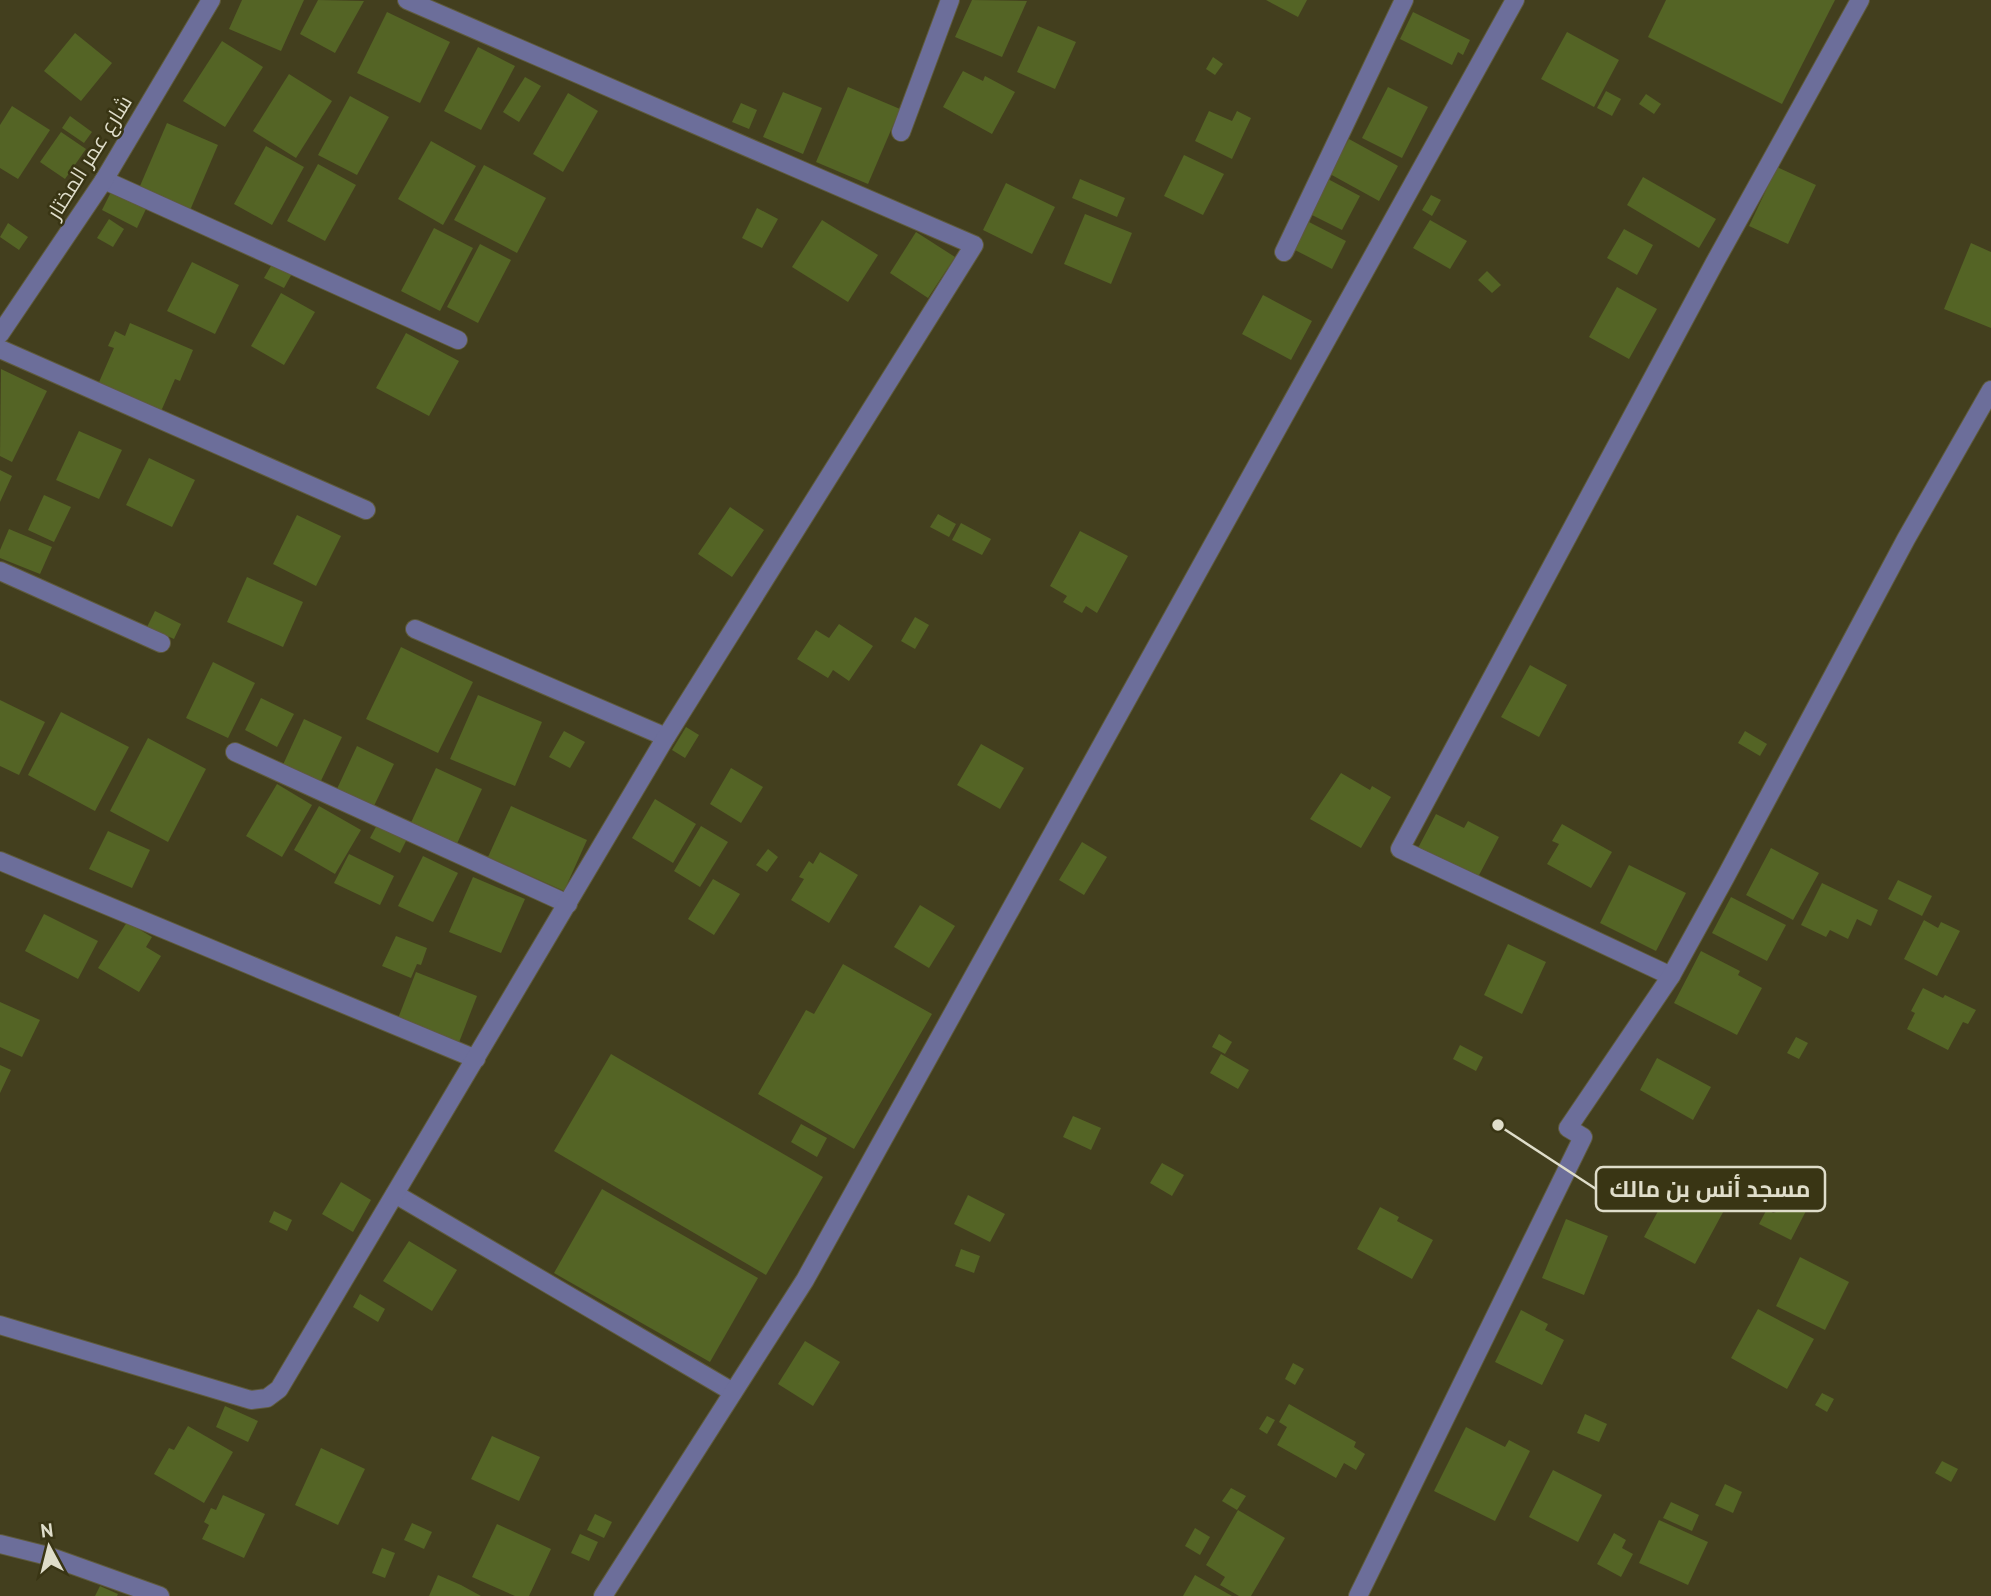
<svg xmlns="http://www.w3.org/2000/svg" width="1991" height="1596" font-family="'PT Sans',Cairo,sans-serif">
	<rect width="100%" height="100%" fill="#433f1e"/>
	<g fill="#546425">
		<polygon points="242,0 304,0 281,51 229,29"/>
		<polygon points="318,0 364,1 335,53 300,34"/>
		<polygon points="972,0 1027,1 1002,57 955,37"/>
		<polygon points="1266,0 1307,0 1298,17"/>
		<polygon points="1666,0 1835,0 1782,104 1648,37"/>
		<polygon points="387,12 450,42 420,103 357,73"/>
		<polygon points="1413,12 1470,40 1463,55 1458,52 1452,65 1400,39"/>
		<polygon points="1038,26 1076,42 1055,89 1017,72"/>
		<polygon points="1567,32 1619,60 1594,107 1541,79"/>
		<polygon points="75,33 112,63 81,101 44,71"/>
		<polygon points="222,41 263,67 225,127 183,101"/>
		<polygon points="478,47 515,66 481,130 444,111"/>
		<polygon points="1213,57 1223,64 1215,75 1206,69"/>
		<polygon points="963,71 983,81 985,76 1015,92 992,134 943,107"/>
		<polygon points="289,74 332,101 296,158 253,131"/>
		<polygon points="525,77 541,86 519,122 503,112"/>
		<polygon points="848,87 900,109 868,184 816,162"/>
		<polygon points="1388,87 1428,107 1402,158 1362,138"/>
		<polygon points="1606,91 1621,99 1612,116 1597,108"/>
		<polygon points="783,92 822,108 803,154 763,137"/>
		<polygon points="568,93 598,111 563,172 533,154"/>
		<polygon points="1646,94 1661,104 1654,114 1639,104"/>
		<polygon points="350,96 389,117 357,175 318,155"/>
		<polygon points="741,103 757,110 749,129 732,122"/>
		<polygon points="12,106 50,130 18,179 0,168 0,125"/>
		<polygon points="1209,111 1232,121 1237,111 1251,118 1232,159 1195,141"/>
		<polygon points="70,116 92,132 84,143 62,128"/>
		<polygon points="167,123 218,145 188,215 137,193"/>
		<polygon points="61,132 86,149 65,179 40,162"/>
		<polygon points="1349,139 1398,166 1379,201 1330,174"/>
		<polygon points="431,141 476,166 443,225 398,199"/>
		<polygon points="266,146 304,167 272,225 234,204"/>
		<polygon points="1184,155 1224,174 1203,215 1164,196"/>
		<polygon points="318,164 356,185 325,241 287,221"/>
		<polygon points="484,165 546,198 517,253 454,220"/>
		<polygon points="1777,167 1816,185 1788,244 1749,226"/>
		<polygon points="1643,177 1716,219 1699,248 1627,205"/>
		<polygon points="1326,178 1360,196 1342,230 1308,213"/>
		<polygon points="1080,179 1125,198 1117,217 1072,198"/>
		<polygon points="1006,183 1055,207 1032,254 983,230"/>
		<polygon points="111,192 146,209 137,228 102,210"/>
		<polygon points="1431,195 1441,200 1432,216 1422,210"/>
		<polygon points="757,208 778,219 762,248 742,238"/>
		<polygon points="1085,214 1132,233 1111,284 1064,264"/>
		<polygon points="109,219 124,229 113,247 97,238"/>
		<polygon points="822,220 878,255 848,302 792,267"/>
		<polygon points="1430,220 1467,241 1450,269 1413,248"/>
		<polygon points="1309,222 1346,241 1332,269 1295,250"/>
		<polygon points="8,223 28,237 19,250 0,237"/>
		<polygon points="434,228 473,248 440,311 401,291"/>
		<polygon points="1624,229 1653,245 1637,275 1607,258"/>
		<polygon points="916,232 955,257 928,298 890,273"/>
		<polygon points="1971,243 1991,252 1991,328 1944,309"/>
		<polygon points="480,244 511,260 478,323 447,307"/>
		<polygon points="275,259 294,270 284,288 264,278"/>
		<polygon points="192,262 239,285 215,334 167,311"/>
		<polygon points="1487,271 1501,285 1492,293 1478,280"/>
		<polygon points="1617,287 1657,309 1629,359 1589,337"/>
		<polygon points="281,293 315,312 284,365 251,346"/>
		<polygon points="1263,295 1312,321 1291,360 1242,334"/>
		<polygon points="130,323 193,350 180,381 175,379 159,416 96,389 114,348 108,346 115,331 125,336"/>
		<polygon points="406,333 459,361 429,416 376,388"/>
		<polygon points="1,369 47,391 12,462 0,456"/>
		<polygon points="79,431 122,450 99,499 56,480"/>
		<polygon points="149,458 195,480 172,527 126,505"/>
		<polygon points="0,470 12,476 0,502"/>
		<polygon points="44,495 71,507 54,542 28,530"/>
		<polygon points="730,507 764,530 732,577 698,554"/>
		<polygon points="938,514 956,524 949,537 930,527"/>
		<polygon points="297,515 341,536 316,586 273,564"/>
		<polygon points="961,523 991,539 982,555 952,540"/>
		<polygon points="9,529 52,547 40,574 0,558 0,550"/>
		<polygon points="1080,531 1128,556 1097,613 1086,606 1082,613 1063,602 1067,596 1050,586"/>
		<polygon points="247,577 303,602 283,647 227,622"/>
		<polygon points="155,611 181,624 174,639 147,627"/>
		<polygon points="915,617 929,625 915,649 901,641"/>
		<polygon points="839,624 873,646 849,681 833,670 828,678 797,659 816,630 829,638"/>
		<polygon points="401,647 473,682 438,753 366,719"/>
		<polygon points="213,662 255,683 228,738 186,718"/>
		<polygon points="1530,665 1567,685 1539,737 1501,717"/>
		<polygon points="478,695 542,722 515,786 450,759"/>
		<polygon points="261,698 294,714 277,747 245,730"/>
		<polygon points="0,700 45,722 19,775 0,766"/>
		<polygon points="61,712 129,747 95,811 28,775"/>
		<polygon points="304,719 342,737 318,787 281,769"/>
		<polygon points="686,727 699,735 685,758 672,750"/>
		<polygon points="564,731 585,742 570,768 549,757"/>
		<polygon points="1745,731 1767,744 1760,756 1738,743"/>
		<polygon points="148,738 206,769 168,842 110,811"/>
		<polygon points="981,744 1024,768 1000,809 957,785"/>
		<polygon points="357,746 394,764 373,808 336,791"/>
		<polygon points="436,768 482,789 455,848 409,827"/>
		<polygon points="731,768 763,787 741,823 710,804"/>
		<polygon points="1341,773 1370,790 1372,786 1391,797 1361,848 1310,819"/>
		<polygon points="277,784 312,805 282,857 246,836"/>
		<polygon points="655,799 696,824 673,863 632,838"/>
		<polygon points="319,806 361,830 335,874 294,850"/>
		<polygon points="511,806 587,840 564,891 488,857"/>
		<polygon points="1436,814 1464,828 1468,821 1499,837 1477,879 1418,848"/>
		<polygon points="379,821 409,835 400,853 370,838"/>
		<polygon points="1562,824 1612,852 1591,888 1547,864 1559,844 1552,841"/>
		<polygon points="701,826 728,842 700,887 674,871"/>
		<polygon points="108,831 150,850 132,888 89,869"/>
		<polygon points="1082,842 1107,857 1084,895 1059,880"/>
		<polygon points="1771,848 1819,873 1793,920 1746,895"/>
		<polygon points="768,849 778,857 767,872 756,865"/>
		<polygon points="820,852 858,875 829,923 791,900 804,879 799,877 809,861 813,864"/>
		<polygon points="349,854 394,876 380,905 334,883"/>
		<polygon points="423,856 458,873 433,922 398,906"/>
		<polygon points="1629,865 1686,893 1656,951 1600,923"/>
		<polygon points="473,877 525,899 501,953 449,932"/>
		<polygon points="713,879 740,894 714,935 688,919"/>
		<polygon points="1898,880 1932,896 1922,916 1888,899"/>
		<polygon points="1822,883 1878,910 1871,926 1857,919 1848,939 1830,930 1826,937 1801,925"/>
		<polygon points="1731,897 1786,925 1767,961 1712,933"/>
		<polygon points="920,905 955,926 929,968 894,947"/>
		<polygon points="44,914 98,941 78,979 25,951"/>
		<polygon points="1924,920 1938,928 1941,922 1960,931 1937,976 1904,959"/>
		<polygon points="127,922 152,937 146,947 161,956 139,992 98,968"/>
		<polygon points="396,936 427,948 421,965 417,964 411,978 382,966"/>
		<polygon points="1508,944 1546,962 1522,1014 1484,995"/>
		<polygon points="1701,951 1740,971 1738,975 1762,988 1737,1035 1674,1003"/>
		<polygon points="843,964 932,1014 854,1149 758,1094 806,1010 814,1014"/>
		<polygon points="416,972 477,996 458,1045 397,1021"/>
		<polygon points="1923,988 1943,998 1945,995 1976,1010 1968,1024 1963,1022 1948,1050 1907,1029 1915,1013 1911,1011"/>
		<polygon points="0,1002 40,1020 22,1057 0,1047"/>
		<polygon points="1219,1034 1232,1042 1225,1054 1212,1047"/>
		<polygon points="1796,1037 1808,1043 1799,1059 1787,1053"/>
		<polygon points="1460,1045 1483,1057 1476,1071 1453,1059"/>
		<polygon points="611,1054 823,1177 766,1275 554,1151"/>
		<polygon points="1221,1054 1249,1070 1238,1089 1210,1073"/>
		<polygon points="1657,1058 1711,1087 1693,1120 1640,1090"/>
		<polygon points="0,1065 11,1070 0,1093"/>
		<polygon points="1073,1116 1101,1128 1091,1150 1063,1137"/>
		<polygon points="801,1124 827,1138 817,1157 791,1142"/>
		<polygon points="1162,1163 1184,1175 1172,1196 1150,1183"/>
		<polygon points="1677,1176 1728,1203 1695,1264 1644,1237"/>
		<polygon points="341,1182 371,1200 353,1232 322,1214"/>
		<polygon points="602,1189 758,1278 710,1362 554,1273"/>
		<polygon points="968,1195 1005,1214 990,1242 954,1224"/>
		<polygon points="1788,1202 1806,1211 1791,1240 1759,1224 1767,1209 1773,1213 1785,1209"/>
		<polygon points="1380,1207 1399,1217 1397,1221 1433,1240 1412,1279 1357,1249"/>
		<polygon points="274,1211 292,1220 287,1231 269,1222"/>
		<polygon points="1566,1219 1608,1236 1584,1295 1542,1278"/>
		<polygon points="409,1241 457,1270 432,1311 383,1281"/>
		<polygon points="961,1249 980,1256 974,1273 955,1266"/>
		<polygon points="1800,1257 1849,1282 1825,1330 1776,1306"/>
		<polygon points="360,1294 385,1309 378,1322 353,1307"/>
		<polygon points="1758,1309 1814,1339 1787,1389 1731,1358"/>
		<polygon points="1521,1310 1548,1324 1545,1330 1564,1340 1542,1385 1495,1362"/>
		<polygon points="805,1341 840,1362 813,1406 778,1384"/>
		<polygon points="1293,1363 1304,1369 1295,1385 1285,1379"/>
		<polygon points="1822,1393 1834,1399 1827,1412 1815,1405"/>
		<polygon points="1289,1404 1356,1442 1354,1447 1365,1454 1356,1470 1344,1463 1336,1478 1277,1445 1287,1427 1279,1422"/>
		<polygon points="225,1406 258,1421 248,1442 216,1427"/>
		<polygon points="1585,1414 1607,1424 1599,1442 1577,1433"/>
		<polygon points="1267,1416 1275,1420 1267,1434 1259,1429"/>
		<polygon points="188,1426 233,1452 204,1503 154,1474 169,1448 174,1450"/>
		<polygon points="1466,1427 1505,1447 1509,1440 1530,1451 1495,1521 1434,1491"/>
		<polygon points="492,1436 540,1457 519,1501 471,1479"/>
		<polygon points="321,1448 365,1469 338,1525 295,1505"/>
		<polygon points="1942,1461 1958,1469 1951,1482 1935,1473"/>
		<polygon points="1553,1470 1602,1495 1578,1542 1529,1517"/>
		<polygon points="1725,1484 1742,1492 1733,1513 1715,1505"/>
		<polygon points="1231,1488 1246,1496 1237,1510 1222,1501"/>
		<polygon points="223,1495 265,1514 244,1558 202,1539 209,1525 204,1522 211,1508 216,1510"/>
		<polygon points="1671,1502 1699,1515 1692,1531 1663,1518"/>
		<polygon points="1238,1510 1285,1538 1251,1596 1239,1596 1220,1585 1225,1577 1206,1565"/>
		<polygon points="595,1514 612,1522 604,1538 587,1530"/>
		<polygon points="1659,1520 1708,1542 1688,1585 1639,1563"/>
		<polygon points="412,1523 432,1532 424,1549 404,1540"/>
		<polygon points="497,1524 551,1549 529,1596 515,1596 472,1577"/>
		<polygon points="1195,1528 1210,1537 1200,1555 1185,1546"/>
		<polygon points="1614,1533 1626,1540 1622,1548 1633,1554 1621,1577 1597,1564"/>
		<polygon points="580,1534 598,1542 589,1561 571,1553"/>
		<polygon points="382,1548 395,1553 385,1578 372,1573"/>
		<polygon points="438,1575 461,1585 481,1596 429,1596"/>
		<polygon points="1195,1575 1232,1596 1183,1596"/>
		<polygon points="100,1586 118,1594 117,1596 95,1596"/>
	</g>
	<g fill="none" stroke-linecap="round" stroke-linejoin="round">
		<g stroke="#5f5b3d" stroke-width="20">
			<g id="minor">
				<polyline points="901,132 950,0"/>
				<polyline points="104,180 458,340"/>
				<polyline points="1284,252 1404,0"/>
				<polyline points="0,334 104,180 211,0"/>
				<polyline points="0,349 366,510"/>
				<polyline points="0,571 161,643"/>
				<polyline points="415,629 666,737"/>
				<polyline points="235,752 568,904"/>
				<polyline points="0,861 476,1059"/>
				<polyline points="1671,976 1400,849 1715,262 1860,0"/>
				<polyline points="395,1194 733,1392"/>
				<polyline points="0,1325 251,1400 267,1398 279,1389 666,737 974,245 407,0"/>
				<polyline points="0,1544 48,1556 160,1596"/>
				<polyline points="603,1596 805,1280 1515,0"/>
				<polyline points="1358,1596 1583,1137 1568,1128 1671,976 1725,878 1906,539 1991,390"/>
			</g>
		</g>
		<use href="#minor" stroke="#6c6e9a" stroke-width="18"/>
	</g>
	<g text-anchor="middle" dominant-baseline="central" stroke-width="5" stroke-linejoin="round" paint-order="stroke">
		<g font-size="21" fill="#dfddca" stroke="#393514">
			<text transform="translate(89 157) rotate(-58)">شارع عمر المختار</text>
		</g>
	</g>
	<path fill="none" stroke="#dfddca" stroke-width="2.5" d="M1498 1125L1596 1189"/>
	<circle fill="#dfddca" stroke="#393514" stroke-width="2.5" cx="1498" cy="1125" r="7"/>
	<rect fill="#393514" stroke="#dfddca" stroke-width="2.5" x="1596" y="1167" width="229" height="44" rx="7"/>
	<g font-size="23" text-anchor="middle" font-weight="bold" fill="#dfddca">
		<text x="1710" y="1197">مسجد أنس بن مالك</text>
	</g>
	<g transform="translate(49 1547) rotate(353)" stroke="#393514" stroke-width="5" paint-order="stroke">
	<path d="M0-5L12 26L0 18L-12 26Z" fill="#dfddca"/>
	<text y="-10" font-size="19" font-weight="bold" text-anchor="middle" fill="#dfddca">N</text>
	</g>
</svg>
